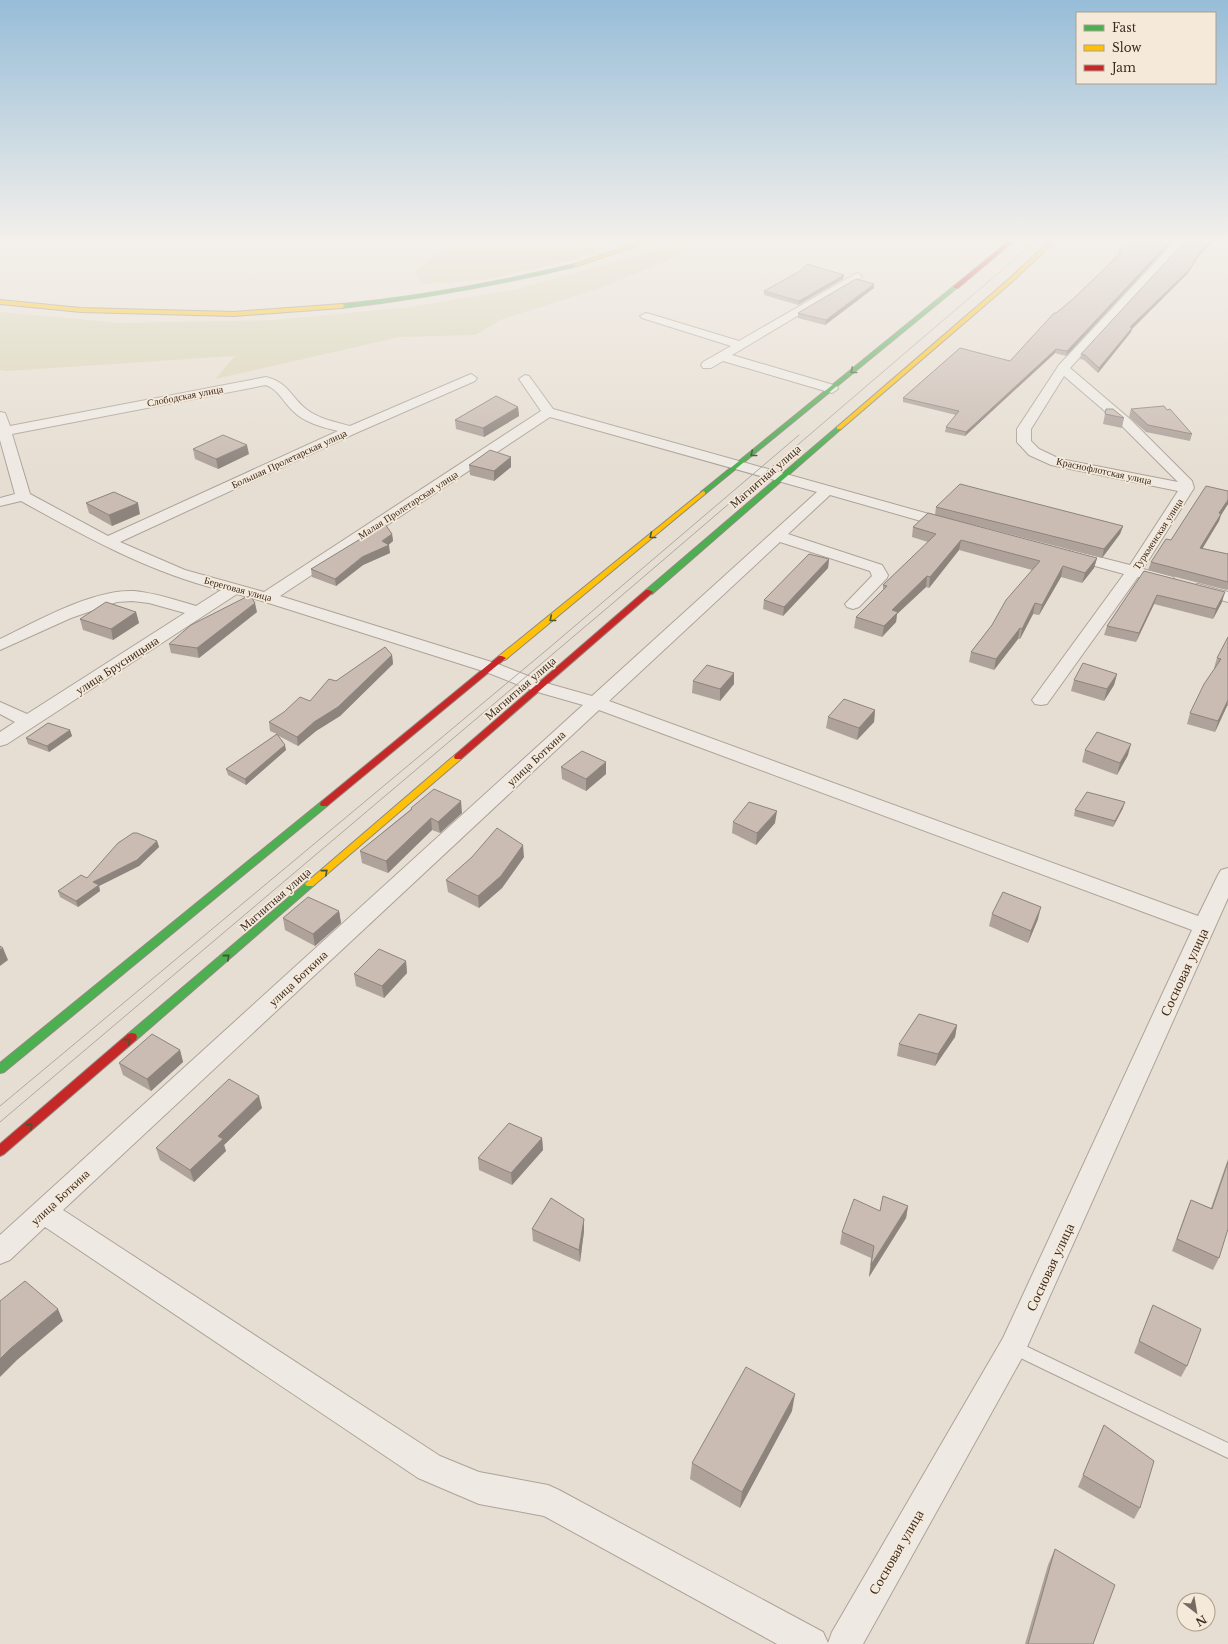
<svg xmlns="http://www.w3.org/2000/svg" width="1228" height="1644" font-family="'Libre Baskerville',serif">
	<rect width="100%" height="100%" fill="#e6ded2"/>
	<g fill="#d8d4b5">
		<polygon points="457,240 626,240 575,259 486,280 422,284 415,271"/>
		<polygon points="678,245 693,247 675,257 606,286 500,320 475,335 400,337 215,379 235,356 7,371 0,370 0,312 120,323 276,320 411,307 513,290"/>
	</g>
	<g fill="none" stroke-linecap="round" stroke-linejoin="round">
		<g stroke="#aca39a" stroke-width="2">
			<polygon id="lane" points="1013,1340 1228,1443 1228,1458 1008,1352 1006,1347 1008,1342"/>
		</g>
		<g stroke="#aca39a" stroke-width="2">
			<g id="street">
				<path d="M1176 240H1187L1070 368 1131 420 1192 481 1194 488 1143 569 1173 577 1175 580 1173 583 1167 585 1138 577 1047 704 1041 705 1035 704 1032 700 1124 574 1066 558 1063 555 1066 552 1071 550 1130 565 1178 491 1051 465 1029 455 1017 442V429L1059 365ZM1064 376 1121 425 1178 482 1060 459 1039 449 1031 441V429Z"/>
				<polygon points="857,273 862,276 861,278 732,355 837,386 838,389 832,393 723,361 711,368 703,368 701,365 703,362 731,346 642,318 640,316 646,313 650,314 739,341"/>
				<path d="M471 374 477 378 475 381 356 433 120 542 185 570 264 592 541 411 519 379 525 375 529 376 553 409 954 521 957 524 954 527 949 529 830 495 788 534 882 565 888 575 887 578 859 607 853 609 847 607 845 604 872 576 870 571 780 542 609 701 1198 916 1218 875 1221 870 1228 868V898L1023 1356 863 1644H777L544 1516 479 1504 418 1478 45 1227 10 1260 0 1264V1235L583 705 534 691 486 672 262 601 237 594 7 744 0 746V732L15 722 0 714V702L27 714 185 613 149 603 132 601 117 602 71 618 0 650V639C37 621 93 589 134 591 155 593 176 600 196 606L221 590C149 572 86 537 21 501L0 506V498L15 494 0 440V412L5 413 10 426 266 377C289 383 290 396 306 409 319 419 335 422 350 426ZM266 385C279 390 283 402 293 411 305 423 322 427 338 431L108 536 30 494 12 434ZM550 417 817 492 592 696 546 683 498 664 280 596ZM599 710 1192 930 1003 1338 832 1632 828 1643 823 1632 559 1490 548 1485 479 1472 440 1456 63 1210Z"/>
				<polygon points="1198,584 1228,592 1228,602 1192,592 1190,589 1192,586"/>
			</g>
		</g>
		<g stroke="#918981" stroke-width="2">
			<g id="fast">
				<path d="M575 264H577V266C499 285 421 299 342 308L339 306 342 304C421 297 498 282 575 264Z"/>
				<polygon points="954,286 958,287 705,494 701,494 701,492"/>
				<polygon points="837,427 842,428 652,594 646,594 646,590"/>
				<polygon points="324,801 327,802 328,804 327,806 4,1072 0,1073 0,1063 321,802"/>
				<polygon points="310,881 315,884 313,886 136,1040 132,1041 128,1040 127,1037 128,1034 307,882"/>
			</g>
		</g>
		<g stroke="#918981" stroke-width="2">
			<g id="slow">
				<polygon points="646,240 653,240 577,266 573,265"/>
				<polygon points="1051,240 1056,240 1013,281 841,429 837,429 837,427 1009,279"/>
				<polygon points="0,300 81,308 234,312 342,304 345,306 342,308 234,316 81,312 0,304"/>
				<polygon points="703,491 705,492 705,494 505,660 499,660 498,658 499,656"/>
				<polygon points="458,754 462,757 461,759 313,886 307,886 305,884 307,882 455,755"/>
			</g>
		</g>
		<g stroke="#918981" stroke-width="2">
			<g id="jam">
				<polygon points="1010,240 1015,240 958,288 954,288 954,286"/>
				<polygon points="646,590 649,590 653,592 461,759 455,759 454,757 455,755"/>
				<polygon points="499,656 502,656 506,658 327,806 321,806 320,804 321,802"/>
				<polygon points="132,1033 136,1034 137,1037 136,1040 4,1154 0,1156 0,1144 128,1034"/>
			</g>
		</g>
		<use href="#lane" fill="#eeeae3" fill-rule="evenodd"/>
		<use href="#street" fill="#eeeae3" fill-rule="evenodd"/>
		<use href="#fast" fill="#4caf50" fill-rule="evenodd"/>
		<use href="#slow" fill="#ffc107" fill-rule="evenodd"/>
		<use href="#jam" fill="#c62828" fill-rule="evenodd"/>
		<g stroke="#aea8a3" stroke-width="1">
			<polyline points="0,1106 549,648 799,435"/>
			<polyline points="0,1122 613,603 1037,240"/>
		</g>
	</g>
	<g fill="#aea29a">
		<polygon points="974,240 986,240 984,242"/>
		<polygon points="1132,240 1066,356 1055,353 965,436 945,432 946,427 956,415 903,402 903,398 1010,361 1056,313 1073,299 1118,255 1119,251"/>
		<polygon points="1197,259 1188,273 1132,329 1131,332 1098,373 1084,360 1080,359 1081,354"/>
		<polygon points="844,275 843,279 798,305 764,295 764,291"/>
		<polygon points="874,284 874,288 825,325 798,318 798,313"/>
		<polygon points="518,407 519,416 484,437 456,429 455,420"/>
		<polygon points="1106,409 1124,418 1122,428 1103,424"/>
		<polygon points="1131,409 1167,410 1192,434 1190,441 1146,432 1129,417"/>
		<polygon points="193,449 249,454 218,469 195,459"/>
		<polygon points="511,457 511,467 494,481 470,475 469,465"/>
		<polygon points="1228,491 1228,504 1221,515 1219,521 1202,548 1228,554 1228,589 1227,590 1148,570 1151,562 1171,540"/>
		<polygon points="86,503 140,514 112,526 89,513"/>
		<polygon points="936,507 1123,526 1120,534 1102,558 935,515"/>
		<polygon points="913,527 1097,558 1094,568 1082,583 1061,577 1039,615 1033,614 1020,639 1018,639 994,670 969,662 971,652 992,625 1032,570 959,550 929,588 926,587 897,614 896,622 882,637 854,628 856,617 883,590 883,585 928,542 912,537"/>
		<polygon points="392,534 393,541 388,545 390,553 363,565 336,586 312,577 311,569"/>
		<polygon points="829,559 828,568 783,616 763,609 764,600"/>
		<polygon points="1144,571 1222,602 1213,619 1154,604 1136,642 1104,635 1107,626"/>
		<polygon points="136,612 139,623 113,640 83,630 80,619"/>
		<polygon points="257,612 199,658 171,653 169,644"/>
		<polygon points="1228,637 1228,706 1227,706 1215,732 1187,724 1190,713 1215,669 1214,668 1217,658"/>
		<polygon points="392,655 393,664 340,716 316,731 298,746 277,735 286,750 246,785 228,775 226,769 277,734 270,731 269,722 310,701 336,681"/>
		<polygon points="1117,674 1114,685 1104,701 1071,691 1074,680"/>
		<polygon points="693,681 734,684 720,701 692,693"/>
		<polygon points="875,710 874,722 857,740 826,728 828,717"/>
		<polygon points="70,730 72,736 49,752 28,744 26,738"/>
		<polygon points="1085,750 1128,755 1117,775 1082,762"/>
		<polygon points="606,762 606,774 586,791 562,779 561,767"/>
		<polygon points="411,808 462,813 440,833 432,830 388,873 362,863 360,851 411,809"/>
		<polygon points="1123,808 1113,827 1074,816 1075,810"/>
		<polygon points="733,822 775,823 756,845 732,833"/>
		<polygon points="157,841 159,847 139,866 99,886 100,891 78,907 60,897 58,891 87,878"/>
		<polygon points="524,857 502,888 479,908 448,892 446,880"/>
		<polygon points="339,911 341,923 315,946 285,930 283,918"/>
		<polygon points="992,914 1038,919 1028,943 989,926"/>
		<polygon points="406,961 407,973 384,998 356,986 354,974"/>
		<polygon points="957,1025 955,1037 935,1066 897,1056 899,1044"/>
		<polygon points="180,1050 183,1062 151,1091 123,1075 119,1063"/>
		<polygon points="262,1108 224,1145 226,1151 194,1182 160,1160 156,1148"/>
		<polygon points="542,1138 543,1150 512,1185 479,1170 478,1158"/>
		<polygon points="1228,1159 1228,1229 1219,1258 1213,1270 1172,1251 1186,1212 1191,1200 1211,1208"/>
		<polygon points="908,1206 906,1218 869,1277 871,1258 840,1244 842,1232 880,1211"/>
		<polygon points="584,1219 584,1231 580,1262 533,1241 532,1229"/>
		<polygon points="1153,1305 1187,1366 1181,1377 1134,1353"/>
		<polygon points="792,1411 740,1508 690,1479 692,1463"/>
		<polygon points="1104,1425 1140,1508 1134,1519 1078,1487"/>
		<polygon points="1055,1549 1093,1644 1025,1644 1048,1565"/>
	</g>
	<g fill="#8d847d">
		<polygon points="1171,240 1174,240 1066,356 1067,351"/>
		<polygon points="1211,240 1214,240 1197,259 1188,273 1132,329 1131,332 1098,373 1099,368 1130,327 1198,255"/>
		<polygon points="844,275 843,279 798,305 799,301"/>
		<polygon points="874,284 874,288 825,325 826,320"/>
		<polygon points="1056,349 1055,353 965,436 966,432"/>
		<polygon points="518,407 519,416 484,437 483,428"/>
		<polygon points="247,445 249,454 218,469 216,459"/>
		<polygon points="511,457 511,467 494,481 494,471"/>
		<polygon points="1228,500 1228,504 1221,515 1219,521 1198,556 1200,548 1219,513"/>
		<polygon points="138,503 140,514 112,526 109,515"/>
		<polygon points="1123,526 1120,534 1102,558 1104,549"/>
		<polygon points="392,534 393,541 386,547 389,545 390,553 363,565 336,586 335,579"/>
		<polygon points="961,540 959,550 929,588 930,577"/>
		<polygon points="1097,558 1094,568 1082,583 1085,573"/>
		<polygon points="829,559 828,568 783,616 784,607"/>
		<polygon points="1063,566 1061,577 1039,615 1042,605"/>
		<polygon points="927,576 926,587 897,614 896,622 882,637 884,626 892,610"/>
		<polygon points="1225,592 1222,602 1213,619 1216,609"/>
		<polygon points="1157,595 1154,604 1136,642 1139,633"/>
		<polygon points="255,603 257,612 199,658 197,648"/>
		<polygon points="1035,603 1033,614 1020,639 1022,629"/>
		<polygon points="136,612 139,623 113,640 111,629"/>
		<polygon points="1020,628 1018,639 994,670 996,659"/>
		<polygon points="392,655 393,664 340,716 316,731 298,746 297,737"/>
		<polygon points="734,673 734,684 720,701 720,689"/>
		<polygon points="1117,674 1114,685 1104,701 1107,689"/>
		<polygon points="1228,700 1227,706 1215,732 1218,721"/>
		<polygon points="875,710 874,722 857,740 859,728"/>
		<polygon points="70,730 72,736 49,752 47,746"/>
		<polygon points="1131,744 1128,755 1117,775 1120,763"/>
		<polygon points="285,745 286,750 246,785 245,779"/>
		<polygon points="606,762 606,774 586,791 586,779"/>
		<polygon points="461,801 462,813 440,833 438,822"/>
		<polygon points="1125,802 1123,808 1113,827 1115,821"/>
		<polygon points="777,811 775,823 756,845 757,833"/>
		<polygon points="431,818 432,830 388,873 386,861"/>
		<polygon points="157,841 159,847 139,866 99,886 100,891 78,907 76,901 93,882"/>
		<polygon points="523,845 524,857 502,888 479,908 478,896"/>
		<polygon points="1041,907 1038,919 1028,943 1031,931"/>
		<polygon points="339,911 341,923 315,946 313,934"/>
		<polygon points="3,948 8,960 0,966 0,950"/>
		<polygon points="406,961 407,973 384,998 382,986"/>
		<polygon points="957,1025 955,1037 935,1066 938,1054"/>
		<polygon points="180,1050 183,1062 151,1091 147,1079"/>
		<polygon points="259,1096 262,1108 224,1145 226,1151 194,1182 190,1170 218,1136"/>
		<polygon points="542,1138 543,1150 512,1185 511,1173"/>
		<polygon points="908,1206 906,1218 869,1277 871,1265"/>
		<polygon points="584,1219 584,1231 580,1262 579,1250"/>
		<polygon points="58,1309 63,1321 17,1360 0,1377 0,1359 11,1348"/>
		<polygon points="795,1394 792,1411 740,1508 742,1492"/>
	</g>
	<g fill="#cabcb3" stroke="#8d847d">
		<polygon points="1132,240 1171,240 1067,351 1056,349 966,432 946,427 959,411 903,398 960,348 1010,361 1054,313 1056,313 1073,299 1122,252 1119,251"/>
		<polygon points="1186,240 1211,240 1198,255 1190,269 1130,327 1132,328 1099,368 1085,355 1081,354"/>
		<polygon points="807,264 844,275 799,301 764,291 800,271"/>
		<polygon points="856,279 874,284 826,320 798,313"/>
		<polygon points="496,396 518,407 483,428 455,420"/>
		<polygon points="1164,406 1167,410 1170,409 1192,434 1148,425 1131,409"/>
		<polygon points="1106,409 1113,409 1124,418 1105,414"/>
		<polygon points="223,435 247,445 216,459 193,449"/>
		<polygon points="490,450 511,457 494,471 469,465"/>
		<polygon points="960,484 1123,526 1104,549 936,507"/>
		<polygon points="1206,486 1228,491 1228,500 1219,513 1221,514 1200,548 1228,554 1228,582 1151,562 1166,539 1171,540"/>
		<polygon points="114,492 138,503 109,515 86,503"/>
		<polygon points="928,513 1097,558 1085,573 1063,566 1042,605 1035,603 1022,629 1020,628 996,659 971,652 992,625 1006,600 1040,561 961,540 930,577 927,576 892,610 898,612 884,626 856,617 887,586 883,585 936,534 913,527"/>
		<polygon points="385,524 392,534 382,541 389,545 362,557 335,579 311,569"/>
		<polygon points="809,554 829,559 784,607 764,600"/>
		<polygon points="1144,571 1225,592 1216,609 1157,595 1139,633 1107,626"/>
		<polygon points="250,595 255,603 197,648 169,644 191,625"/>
		<polygon points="106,602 136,612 111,629 80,619"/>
		<polygon points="1228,637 1228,700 1218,721 1190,713 1204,684 1221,659 1217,658"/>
		<polygon points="385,647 392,655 338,707 314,722 297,737 269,722 284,712 300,697 310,701 329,679 336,681"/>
		<polygon points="1083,663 1117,674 1107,689 1074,680"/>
		<polygon points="707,665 734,673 720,689 693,681"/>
		<polygon points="844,699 875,710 859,728 828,717"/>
		<polygon points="48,723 70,730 47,746 26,738"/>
		<polygon points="1097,732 1131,744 1120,763 1085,750"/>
		<polygon points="277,734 285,745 245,779 226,769"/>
		<polygon points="582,751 606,762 586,779 561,767"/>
		<polygon points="434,789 461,801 438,822 431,818 386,861 360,851 412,809 411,808"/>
		<polygon points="1087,792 1125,802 1115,821 1075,810"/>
		<polygon points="749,802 777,811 757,833 733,822"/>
		<polygon points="497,828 523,845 501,876 478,896 446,880 472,857"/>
		<polygon points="133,833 137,833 157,841 137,860 93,882 99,885 76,901 58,891 81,875 87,878 118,843"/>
		<polygon points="1003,892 1041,907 1031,931 992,914"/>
		<polygon points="308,897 339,911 313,934 283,918"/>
		<polygon points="0,946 3,948 0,950"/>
		<polygon points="379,949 406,961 382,986 354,974"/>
		<polygon points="919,1014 957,1025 938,1054 899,1044"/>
		<polygon points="152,1034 180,1050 147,1079 119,1063"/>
		<polygon points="229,1079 259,1096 218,1136 223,1139 190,1170 156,1148"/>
		<polygon points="509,1123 542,1138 511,1173 478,1158"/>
		<polygon points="1228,1162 1228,1229 1219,1258 1177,1239 1191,1200 1212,1209"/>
		<polygon points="883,1196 908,1206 871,1265 874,1246 842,1232 854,1199 880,1211"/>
		<polygon points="551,1198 584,1219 579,1250 532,1229"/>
		<polygon points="25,1281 58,1309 11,1348 0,1359 0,1301"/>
		<polygon points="1153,1305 1201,1329 1187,1366 1139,1341"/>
		<polygon points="746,1367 795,1394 742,1492 692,1463"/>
		<polygon points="1104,1425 1154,1461 1140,1508 1083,1475"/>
		<polygon points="1055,1549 1115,1585 1093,1644 1028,1644"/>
	</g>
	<defs><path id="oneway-chevron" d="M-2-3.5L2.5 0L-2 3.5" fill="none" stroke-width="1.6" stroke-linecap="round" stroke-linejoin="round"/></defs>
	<g stroke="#415932">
		<use href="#oneway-chevron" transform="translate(853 371) rotate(141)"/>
		<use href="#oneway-chevron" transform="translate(753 454) rotate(141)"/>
		<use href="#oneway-chevron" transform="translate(652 536) rotate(141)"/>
		<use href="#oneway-chevron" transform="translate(552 619) rotate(141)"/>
		<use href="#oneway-chevron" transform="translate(325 872) rotate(-41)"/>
		<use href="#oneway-chevron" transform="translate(227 957) rotate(-41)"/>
		<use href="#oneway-chevron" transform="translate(128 1041) rotate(-41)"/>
		<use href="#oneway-chevron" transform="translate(30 1126) rotate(-41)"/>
	</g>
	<linearGradient id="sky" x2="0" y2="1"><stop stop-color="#97bdd8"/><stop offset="0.51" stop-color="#f4f0eb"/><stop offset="1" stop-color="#f4f0eb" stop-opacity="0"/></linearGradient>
	<rect width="1228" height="470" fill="url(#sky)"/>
	<g text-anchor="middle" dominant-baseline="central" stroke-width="3.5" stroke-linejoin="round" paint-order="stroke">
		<g font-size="10" fill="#3b2b22" stroke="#f5eada">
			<text transform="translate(185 396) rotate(-11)">Слободская улица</text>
			<text transform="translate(289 459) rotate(-25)">Большая Пролетарская улица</text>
			<text transform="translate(1104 471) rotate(12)">Краснофлотская улица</text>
			<text transform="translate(408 505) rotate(-33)">Малая Пролетарская улица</text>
			<text transform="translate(1158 534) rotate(-57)">Туркменская улица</text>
			<text transform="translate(238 589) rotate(15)">Береговая улица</text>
		</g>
		<g font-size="12" fill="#3b2b22" stroke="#f5eada">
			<text transform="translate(765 476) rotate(-41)">Магнитная улица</text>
			<text transform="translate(117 665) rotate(-33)">улица Брусницына</text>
			<text transform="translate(520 688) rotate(-41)">Магнитная улица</text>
			<text transform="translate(536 758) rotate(-43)">улица Боткина</text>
			<text transform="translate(275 899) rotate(-41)">Магнитная улица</text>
			<text transform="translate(298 978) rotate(-43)">улица Боткина</text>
			<text transform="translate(60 1197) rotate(-43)">улица Боткина</text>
		</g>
		<g font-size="14" fill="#3b2b22" stroke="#f5eada">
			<text transform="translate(1184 972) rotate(-65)">Сосновая улица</text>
			<text transform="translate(1050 1267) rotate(-65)">Сосновая улица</text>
			<text transform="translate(896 1552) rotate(-60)">Сосновая улица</text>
		</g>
	</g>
	<rect x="1076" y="12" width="140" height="72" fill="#f5eada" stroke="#ab9e90"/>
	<rect x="1084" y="25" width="20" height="6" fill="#4caf50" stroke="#ab9e90"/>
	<text x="1112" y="32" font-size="12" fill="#3b2b22">Fast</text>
	<rect x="1084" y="45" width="20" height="6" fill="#ffc107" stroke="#ab9e90"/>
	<text x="1112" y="52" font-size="12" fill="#3b2b22">Slow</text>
	<rect x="1084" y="65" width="20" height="6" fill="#c62828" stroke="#ab9e90"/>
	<text x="1112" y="72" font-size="12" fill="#3b2b22">Jam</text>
	<g transform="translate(1196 1612) rotate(149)"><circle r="19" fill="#f5eada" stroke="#ab9e90"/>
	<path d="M0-3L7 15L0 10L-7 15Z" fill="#776a60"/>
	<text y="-6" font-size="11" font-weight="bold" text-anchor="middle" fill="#3b2b22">N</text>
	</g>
</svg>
